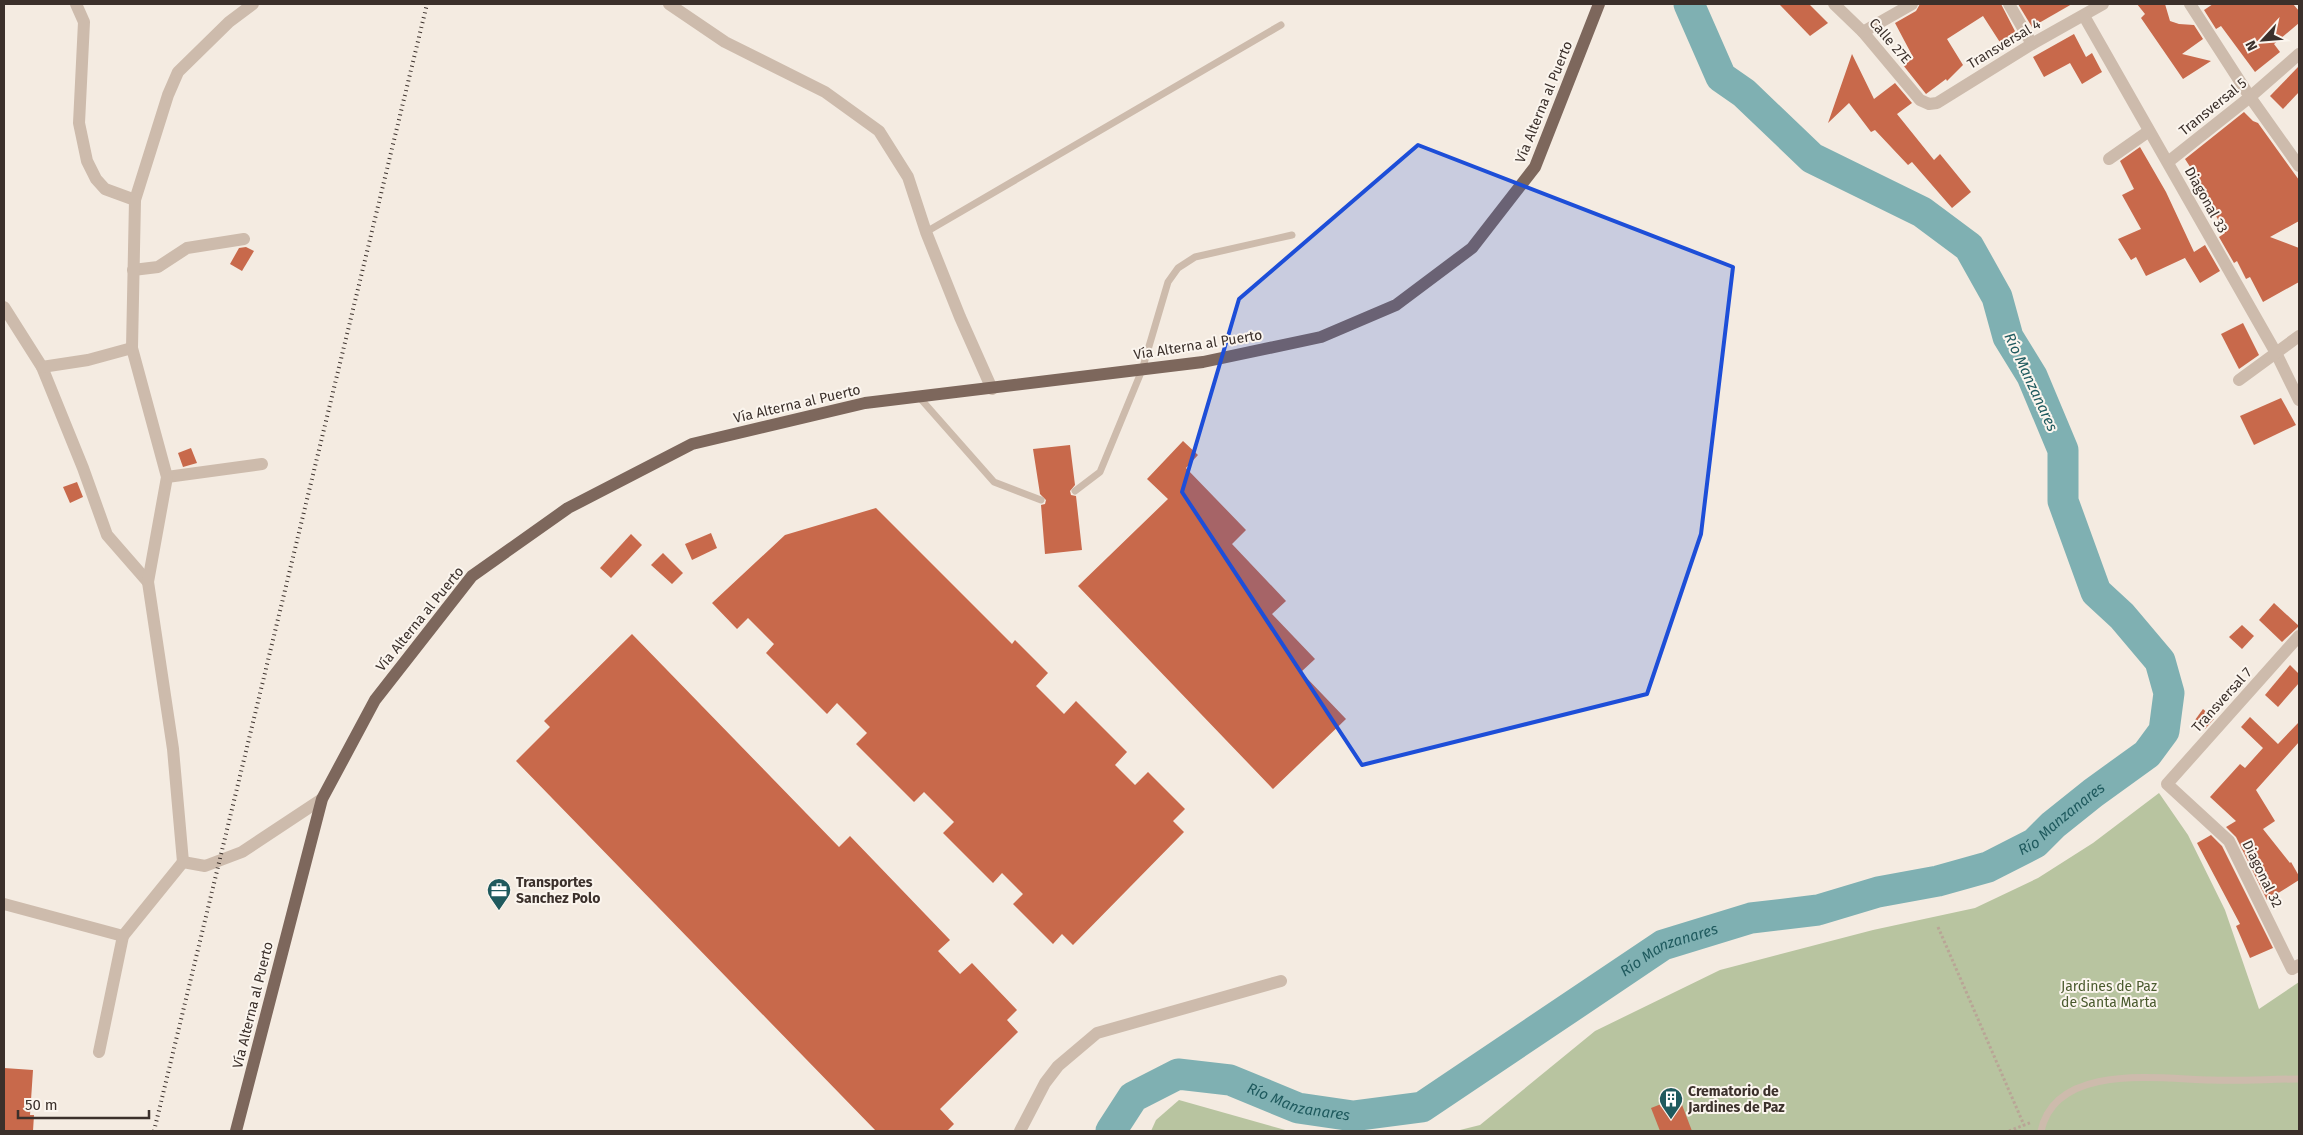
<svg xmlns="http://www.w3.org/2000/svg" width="2303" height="1135" font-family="'Fira Sans',sans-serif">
	<rect width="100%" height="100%" fill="#f4ebe1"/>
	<g fill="#b8c4a0">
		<polygon points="2159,793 2188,835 2225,910 2259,1009 2299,982 2299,1131 1456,1131 1480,1125 1595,1031 1720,970 1873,930 1975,908 2038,878 2093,843"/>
		<polygon points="1179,1100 1289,1131 1151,1131 1156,1120"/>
	</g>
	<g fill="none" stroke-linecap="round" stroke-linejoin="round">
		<path stroke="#7fb0b2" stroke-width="31" id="s1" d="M1111 1131 1133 1097 1178 1074 1230 1080 1298 1108 1353 1116 1422 1107 1663 945 1751 918 1818 910 1878 892 1938 881 1988 867 2035 843 2053 825 2093 793 2147 754 2164 731 2169 693 2160 661 2122 616 2096 592 2063 501V450L2032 376 2008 337 1997 297 1969 247 1922 212 1812 158 1744 93 1721 77 1689 4"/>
	</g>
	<g fill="#c8694b">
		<polygon points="1779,4 1809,4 1828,23 1810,36"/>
		<polygon points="1920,4 2001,4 2018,37 2003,47 1983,16 1947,39 1963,65 1947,81 1946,79 1926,94 1903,65 1913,57 1895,23 1916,11"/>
		<polygon points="2018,4 2072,4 2032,27"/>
		<polygon points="2137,4 2165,4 2170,21 2179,24 2194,25 2203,39 2182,54 2211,61 2183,79 2141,18 2145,14"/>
		<polygon points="2213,4 2293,4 2299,11 2299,23 2274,44 2280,52 2255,72 2221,26 2216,29 2204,10"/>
		<polygon points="2074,34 2086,57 2092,53 2102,72 2082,84 2070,63 2044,77 2033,57"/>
		<polygon points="1852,54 1874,99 1895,83 1912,103 1897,114 1934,160 1940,154 1971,192 1952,208 1912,162 1908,165 1875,130 1871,132 1849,103 1828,123"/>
		<polygon points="2299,66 2299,92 2283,109 2270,96"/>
		<polygon points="2244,112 2253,121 2258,123 2299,180 2299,221 2270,237 2299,248 2299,282 2263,302 2250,277 2246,279 2237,261 2234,263 2219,237 2225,233 2204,193 2202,195 2194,177 2196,176 2185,159"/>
		<polygon points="2140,147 2166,192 2194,252 2205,245 2220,271 2200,283 2185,258 2187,257 2146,276 2136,257 2131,260 2118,239 2141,229 2122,195 2134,189 2120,161"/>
		<polygon points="246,247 254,251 242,271 230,264 239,248"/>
		<polygon points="2243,323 2259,355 2239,369 2221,334"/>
		<polygon points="2281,398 2296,425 2254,445 2240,416"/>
		<polygon points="1183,441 1198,455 1186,468 1246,530 1232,544 1286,601 1272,614 1315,659 1301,672 1346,719 1273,789 1078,586 1168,499 1147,479"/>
		<polygon points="1070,445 1075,485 1070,491 1071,495 1076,496 1082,550 1045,554 1041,505 1045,504 1046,500 1040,494 1033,449"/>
		<polygon points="191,448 197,463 183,467 178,453"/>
		<polygon points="77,482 83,497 70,503 63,487"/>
		<polygon points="876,508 1012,644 1015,640 1048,673 1036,686 1064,714 1076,701 1127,752 1115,765 1135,785 1148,772 1185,809 1173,821 1184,832 1073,945 1062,934 1053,944 1013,904 1023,894 1002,873 993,883 943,833 954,822 924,792 914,802 856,744 867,733 837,703 827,714 766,653 774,644 748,618 737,629 712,603 785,535"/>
		<polygon points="711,533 717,548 692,560 685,544"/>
		<polygon points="631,534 642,545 611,578 600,568"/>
		<polygon points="663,553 683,573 672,584 651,565"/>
		<polygon points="2274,603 2299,626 2282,642 2259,620"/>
		<polygon points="2242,625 2254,636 2242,649 2229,637"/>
		<polygon points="632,634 839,847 850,836 950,940 938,951 960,974 972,963 1017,1010 1007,1020 1018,1032 940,1109 954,1124 947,1131 876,1131 516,761 550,727 544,721"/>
		<polygon points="2290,665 2299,674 2299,683 2278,707 2265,695"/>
		<polygon points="2203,709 2214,719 2205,729 2195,720"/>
		<polygon points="2250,717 2278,744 2299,722 2299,742 2256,790 2275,821 2263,829 2290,863 2291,862 2299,876 2299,880 2267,900 2236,837 2226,827 2236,821 2210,797 2240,764 2245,768 2263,748 2241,727"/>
		<polygon points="2211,835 2222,846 2273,948 2250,958 2236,926 2240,924 2197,843"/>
		<polygon points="4,1068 33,1070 30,1115 34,1115 33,1131 4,1131"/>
		<polygon points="1679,1097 1692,1131 1660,1131 1651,1108"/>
	</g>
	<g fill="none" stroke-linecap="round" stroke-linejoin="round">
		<g stroke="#b9a596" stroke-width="3" stroke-dasharray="2.5 2.5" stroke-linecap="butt">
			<polyline points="1938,927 2024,1125"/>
			<polyline points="2009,1131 2032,1122"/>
		</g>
		<g stroke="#cdbbac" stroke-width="7">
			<polyline points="926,232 1281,25"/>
			<polyline points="919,397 994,482 1041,500"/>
			<polyline points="1075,491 1100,472 1142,370 1168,282 1178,268 1195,257 1292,235"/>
			<path d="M2041 1131C2056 1062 2160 1079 2211 1080 2241 1081 2270 1079 2299 1079"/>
		</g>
		<g stroke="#cdbbac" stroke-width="12">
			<polyline points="76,4 84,22 79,123 87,161 96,179 105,189 135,200"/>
			<polyline points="669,4 725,42 825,92 879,131 908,177 926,232 960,317 992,389"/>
			<polyline points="1834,4 1863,32 1920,100 1929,104 1937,103 2032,44 2103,4"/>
			<polyline points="2009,4 2032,44"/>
			<polyline points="2190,4 2250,97 2299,166"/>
			<polyline points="2084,16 2276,353 2299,400"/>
			<polyline points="1863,32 1912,4"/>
			<polyline points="2109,159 2149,131"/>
			<polyline points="2168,162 2250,97 2299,54"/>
			<polyline points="133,270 158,267 187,248 244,239"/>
			<polyline points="4,307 42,367 83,468 107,535 148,582"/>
			<polyline points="42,367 88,360 132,348"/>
			<polyline points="2239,380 2299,336"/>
			<polyline points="167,477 262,464"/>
			<polyline points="2299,636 2167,784 2229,841 2292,969 2299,965"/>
			<polyline points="183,862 173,749 148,582 167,477 132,348 135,200 168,95 178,72 229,22 253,4"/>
			<polyline points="4,904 123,936 183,862 205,866 242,852 322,799"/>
			<polyline points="99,1052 123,936"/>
			<polyline points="1020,1131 1045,1083 1058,1066 1097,1033 1281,981"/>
		</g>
		<polyline stroke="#7d675c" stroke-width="12" points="236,1131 322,799 375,700 472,576 568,508 692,444 865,403 1203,362 1321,337 1396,305 1472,248 1535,167 1599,4"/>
		<polyline stroke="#3b302b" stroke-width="4" stroke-dasharray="1 4" stroke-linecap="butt" points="154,1131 427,4"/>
	</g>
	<path fill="#1d4ed8" fill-opacity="0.2" stroke="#1d4ed8" stroke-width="4" stroke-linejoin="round" d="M1418 145 1733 267 1701 534 1647 694 1362 765 1182 492 1239 299Z"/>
	<defs>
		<g id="office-pin" transform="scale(1.25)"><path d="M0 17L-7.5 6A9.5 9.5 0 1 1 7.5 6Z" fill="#1f5a5e" stroke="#fbf5ee"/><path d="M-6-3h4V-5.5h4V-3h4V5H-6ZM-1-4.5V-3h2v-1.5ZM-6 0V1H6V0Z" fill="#fff"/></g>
		<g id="building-pin" transform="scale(1.25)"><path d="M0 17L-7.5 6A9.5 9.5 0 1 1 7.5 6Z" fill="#1f5a5e" stroke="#fbf5ee"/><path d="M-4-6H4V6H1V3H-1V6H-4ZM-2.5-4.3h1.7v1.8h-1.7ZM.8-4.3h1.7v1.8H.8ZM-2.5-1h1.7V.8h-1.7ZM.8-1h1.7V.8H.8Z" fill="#fff"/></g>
	</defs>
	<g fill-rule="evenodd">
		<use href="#office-pin" x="499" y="890"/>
		<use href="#building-pin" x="1671" y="1099"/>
	</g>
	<g text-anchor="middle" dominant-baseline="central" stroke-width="4" stroke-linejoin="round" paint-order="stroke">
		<g font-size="14" fill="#3b302b" stroke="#fbf5ee">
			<text transform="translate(1890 41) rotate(49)">Calle 27E</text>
			<text transform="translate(2004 44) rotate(-31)">Transversal 4</text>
			<text transform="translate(1544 102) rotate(-68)">Vía Alterna al Puerto</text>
			<text transform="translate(2213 107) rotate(-39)">Transversal 5</text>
			<text transform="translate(2206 200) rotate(61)">Diagonal 33</text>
			<text transform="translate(1198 345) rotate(-9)">Vía Alterna al Puerto</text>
			<text transform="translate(797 404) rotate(-13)">Vía Alterna al Puerto</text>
			<text transform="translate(420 619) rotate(-51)">Vía Alterna al Puerto</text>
			<text transform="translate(2222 700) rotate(-48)">Transversal 7</text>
			<text transform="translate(2262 874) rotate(64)">Diagonal 32</text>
			<text transform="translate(253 1005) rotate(-76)">Vía Alterna al Puerto</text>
		</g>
		<g font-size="14" font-weight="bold" fill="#3b302b" stroke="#fbf5ee" text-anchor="start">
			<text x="516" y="882">Transportes<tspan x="516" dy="16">Sanchez Polo</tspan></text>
			<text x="1688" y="1091">Crematorio de<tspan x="1688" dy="16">Jardines de Paz</tspan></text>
		</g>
		<g font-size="14" fill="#4a5a2e" stroke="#fbf5ee">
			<text x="2109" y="986">Jardines de Paz<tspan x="2109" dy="16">de Santa Marta</tspan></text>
		</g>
		<g font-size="15" font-style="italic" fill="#1f5a5e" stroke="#fbf5ee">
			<text transform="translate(2031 382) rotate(65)">Río Manzanares</text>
			<text stroke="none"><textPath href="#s1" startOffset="1056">Río Manzanares</textPath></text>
			<text stroke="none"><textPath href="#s1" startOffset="636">Río Manzanares</textPath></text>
			<text stroke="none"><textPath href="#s1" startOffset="216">Río Manzanares</textPath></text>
		</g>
	</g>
	<rect width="2303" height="1135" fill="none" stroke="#3b302b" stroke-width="10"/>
	<g transform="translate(2263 40) rotate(244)" stroke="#fbf5ee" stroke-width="4" paint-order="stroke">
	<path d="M0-4L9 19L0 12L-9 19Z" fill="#3b302b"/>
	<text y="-8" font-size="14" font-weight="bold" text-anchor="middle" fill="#3b302b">N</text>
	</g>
	<path d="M18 1110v8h131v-8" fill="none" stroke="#3b302b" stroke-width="2.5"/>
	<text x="25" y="1110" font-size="15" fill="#3b302b" stroke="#fbf5ee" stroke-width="4" paint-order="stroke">50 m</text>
</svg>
